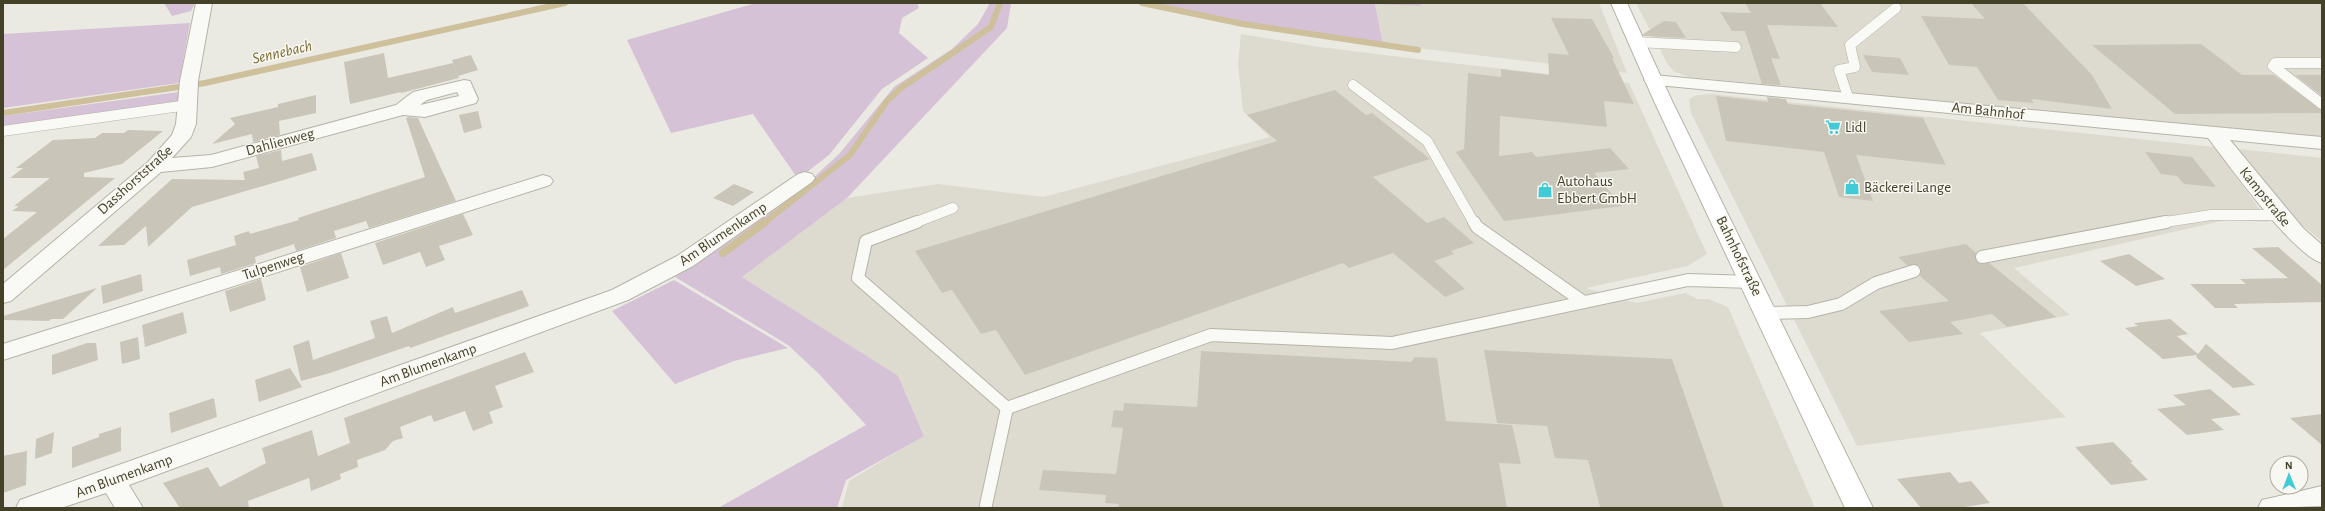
<svg xmlns="http://www.w3.org/2000/svg" width="2325" height="511" font-family="'Alegreya Sans',sans-serif">
	<rect width="100%" height="100%" fill="#ebeae2"/>
	<g fill="#dddbd0">
		<polygon points="1375,3 1421,6 1420,3 1599,3 1627,73 1383,44"/>
		<polygon points="1636,3 2322,3 2322,138 1689,77 1675,72 1668,65"/>
		<polygon points="1241,34 1320,47 1425,60 1629,83 1707,254 1688,266 1586,288 1636,303 1686,293 1697,299 1708,299 1728,307 1815,508 842,508 849,481 924,435 897,376 742,277 847,198 938,184 1043,197 1270,137 1243,111 1238,64"/>
		<polygon points="1712,94 2214,147 2269,222 2226,220 2014,268 2070,315 1980,333 2066,417 1857,446 1691,113 1689,99 1697,95"/>
		<polygon points="2239,149 2322,158 2322,241 2298,222"/>
	</g>
	<g fill="#d5c2d6">
		<polygon points="164,3 195,3 191,11 172,16"/>
		<polygon points="756,3 917,3 919,8 902,18 899,33 928,58 882,89 829,155 798,179 753,114 671,133 627,40"/>
		<polygon points="990,3 1011,3 1007,28 847,198 742,277 898,376 924,436 846,480 837,508 718,508 866,425 818,373 788,345 675,277 810,181 840,153 894,87 952,49 978,24"/>
		<polygon points="1151,3 1420,3 1421,6 1375,4 1383,44 1244,23"/>
		<polygon points="190,23 179,83 3,108 3,34"/>
		<polygon points="179,92 178,104 3,128 3,116"/>
		<polygon points="674,280 788,348 734,361 675,384 612,311"/>
	</g>
	<g fill="none" stroke-linecap="round" stroke-linejoin="round">
		<g stroke="#cdc09b" stroke-width="6">
			<polyline points="1142,3 1243,24 1418,50"/>
			<polyline points="3,113 205,83 565,3"/>
			<polyline points="764,223 850,155 887,101 901,88 991,27 1000,3"/>
		</g>
		<polyline stroke="#cdc09b" stroke-width="8" points="723,253 765,222"/>
	</g>
	<g fill="#c9c6b9">
		<polygon points="1745,3 1820,3 1838,27 1767,25 1780,59 1771,58 1781,85 1762,84 1745,31 1732,31 1720,12 1751,13"/>
		<polygon points="1971,3 2023,3 2092,75 2112,109 2031,99 2034,103 1998,100 1977,67 1949,65 1921,16 1985,19"/>
		<polygon points="1551,18 1592,19 1614,58 1612,58 1634,104 1604,101 1607,127 1500,116 1499,156 1532,152 1536,157 1610,148 1629,169 1594,173 1622,206 1504,221 1456,152 1464,149 1468,73 1501,77 1501,69 1549,75 1548,53 1569,55"/>
		<polygon points="1664,21 1676,22 1686,38 1644,36 1643,34"/>
		<polygon points="2201,44 2242,75 2274,75 2322,110 2322,113 2175,114 2092,45"/>
		<polygon points="384,53 388,78 453,63 459,78 401,93 400,89 401,92 350,104 344,62"/>
		<polygon points="471,55 478,70 458,76 452,60"/>
		<polygon points="1863,55 1900,58 1909,75 1872,72"/>
		<polygon points="2295,75 2322,75 2322,96"/>
		<polygon points="1335,90 1366,115 1372,113 1430,159 1373,177 1427,223 1444,217 1474,243 1451,251 1454,254 1434,261 1465,289 1445,297 1393,253 1349,268 1343,263 1025,375 996,330 981,334 952,290 942,293 915,251 1277,141 1247,115"/>
		<polygon points="316,95 316,113 279,121 280,135 253,142 252,134 212,144 235,124 230,118 278,107 278,113 278,104"/>
		<polygon points="1716,96 1768,102 1767,97 1786,99 1788,104 1923,118 1946,165 1856,155 1873,201 1839,197 1824,152 1726,141"/>
		<polygon points="478,111 482,128 464,133 459,115"/>
		<polygon points="409,117 418,118 456,201 369,228 366,221 334,231 336,238 296,251 294,244 255,257 256,263 221,274 220,267 190,276 187,260 236,245 234,236 249,231 250,234 299,220 298,218 425,177 406,118"/>
		<polygon points="128,130 163,131 122,164 84,173 84,177 115,178 3,270 3,239 37,212 12,211 19,206 14,206 50,178 10,178 23,168 16,168 53,140 95,138 102,133 124,133"/>
		<polygon points="281,150 282,161 312,153 317,170 192,207 148,247 146,226 124,245 98,246 172,179 245,180 243,172 259,168 256,156"/>
		<polygon points="2145,152 2192,157 2216,187 2184,184 2177,176 2161,174"/>
		<polygon points="734,184 754,192 733,206 713,198"/>
		<polygon points="463,214 473,235 439,246 445,260 426,267 420,252 383,265 375,243"/>
		<polygon points="1966,244 1976,253 1975,258 1977,262 1980,264 1989,263 2056,317 2007,327 1992,314 1950,322 1963,334 1909,342 1879,311 1949,301 1920,276 1921,269 1919,265 1907,265 1898,257"/>
		<polygon points="2278,247 2322,285 2322,302 2234,304 2238,308 2215,308 2190,284 2246,284 2240,279 2288,278 2252,248"/>
		<polygon points="341,253 349,278 307,292 300,267"/>
		<polygon points="2129,254 2165,279 2136,286 2100,261"/>
		<polygon points="141,274 143,291 103,304 101,286"/>
		<polygon points="261,279 266,300 230,312 225,291"/>
		<polygon points="97,288 63,319 51,319 49,321 4,320 3,316"/>
		<polygon points="522,290 529,306 410,348 409,346 330,373 301,381 293,346 309,340 313,360 375,338 370,321 387,316 392,333 453,307 455,313"/>
		<polygon points="183,312 187,333 145,347 142,325"/>
		<polygon points="2170,319 2188,334 2177,336 2198,354 2206,344 2255,385 2233,388 2196,357 2197,355 2163,359 2125,328 2138,326 2134,323"/>
		<polygon points="138,337 140,359 122,364 120,342"/>
		<polygon points="87,343 96,343 98,360 52,375 52,355"/>
		<polygon points="1484,350 1672,359 1724,508 1600,507 1588,460 1555,458 1547,426 1497,423"/>
		<polygon points="1201,351 1411,362 1415,357 1437,358 1446,421 1512,425 1521,464 1499,463 1507,508 1118,508 1119,504 1105,503 1106,495 1039,490 1043,470 1116,474 1123,428 1111,427 1114,410 1123,411 1124,403 1197,407"/>
		<polygon points="525,352 534,372 495,386 503,407 489,412 493,423 473,431 465,411 434,422 431,415 400,427 403,438 393,441 385,450 357,460 358,467 340,474 341,479 311,491 309,478 248,501 249,508 180,508 163,483 208,467 220,487 266,463 262,448 312,430 318,456 350,443 344,418"/>
		<polygon points="290,368 302,387 259,402 255,380"/>
		<polygon points="2210,389 2241,415 2211,419 2224,430 2187,435 2157,409 2186,405 2173,395"/>
		<polygon points="214,398 217,417 171,433 169,413"/>
		<polygon points="2322,414 2322,445 2290,418"/>
		<polygon points="121,427 121,451 72,468 72,447 99,437 99,434"/>
		<polygon points="54,432 52,453 35,459 36,439"/>
		<polygon points="2113,442 2133,462 2130,462 2148,480 2111,485 2075,447"/>
		<polygon points="27,451 26,485 3,493 3,456"/>
		<polygon points="1950,472 1959,483 1971,481 1990,503 1959,508 1921,508 1897,479"/>
	</g>
	<g fill="none" stroke-linecap="round" stroke-linejoin="round">
		<g stroke="#b6b4a7" stroke-width="11">
			<g id="service-far1">
				<polyline points="1636,42 1736,47"/>
				<polyline points="2322,63 2275,63 2273,66 2322,104"/>
				<polyline points="1353,85 1427,141 1474,223"/>
				<polyline points="1848,97 1839,70 1855,67 1850,45 1896,8"/>
				<polyline points="3,131 188,105"/>
				<polyline points="914,223 953,208"/>
				<polyline points="2159,223 2211,215 2280,215"/>
			</g>
		</g>
		<g stroke="#b6b4a7" stroke-width="14">
			<g id="service">
				<polyline points="917,222 866,241 858,278 1007,408"/>
				<polyline points="1474,222 1477,227 1582,301"/>
				<polyline points="1982,257 2166,222"/>
				<polyline points="1767,313 1808,312 1841,304 1876,283 1914,271"/>
				<polyline points="1007,408 1211,335 1392,343 1688,280 1752,282"/>
				<polyline points="986,505 1007,408"/>
			</g>
		</g>
		<g stroke="#b6b4a7" stroke-width="2">
			<g id="minor">
				<path d="M196 3H212L198 81 196 124 191 137 172 158 211 155 396 105 413 92 464 80 470 81 478 99 476 103 432 115 425 117 403 115 212 167 161 172 11 301 3 303V284L148 162 172 135 176 124 180 81ZM457 92 459 96 420 105 427 100Z"/>
				<path d="M1653 75 2322 137V149L2230 140 2303 228 2322 245V263C2293 255 2229 165 2208 138L1647 84 1644 80 1647 76Z"/>
				<polygon points="805,172 812,174 815,178 812,182 693,266 628,300 129,485 143,508 115,508 106,493 61,508 16,508 20,500 612,290 677,256 798,174"/>
				<polygon points="543,175 550,177 553,181 550,185 3,360 3,344"/>
				<polygon points="2322,486 2322,506 2258,508 2262,500"/>
			</g>
		</g>
		<g stroke="#b6b4a7" stroke-width="2">
			<polygon id="secondary" points="1611,3 1627,3 1672,101 1873,508 1845,508 1654,101"/>
		</g>
		<use href="#service-far1" stroke="#f9f9f5" stroke-width="10"/>
		<use href="#service" stroke="#f9f9f5" stroke-width="12"/>
		<use href="#minor" fill="#f9f9f5" fill-rule="evenodd"/>
		<use href="#secondary" fill="#fff" fill-rule="evenodd"/>
	</g>
	<defs>
		<g id="supermarket-bare" transform="scale(1.2)"><path d="M-6-5.5h2.5l.6 2H6L4.5 2H-2.5L-4.4-4H-6ZM-1.5 3.2a1.3 1.3 0 1 0 .1 0ZM3 3.2a1.3 1.3 0 1 0 .1 0Z" fill="#40cbd7" stroke="#f8f7f2" stroke-width="2.5" paint-order="stroke"/></g>
		<g id="shop-bare" transform="scale(1.2)"><path d="M-5-2.5h2.3a2.7 3.5 0 0 1 5.4 0H5L5.5 6h-11ZM-1.5-2.5h3a1.5 2.3 0 0 0-3 0Z" fill="#40cbd7" stroke="#f8f7f2" stroke-width="2.5" paint-order="stroke"/></g>
	</defs>
	<g fill-rule="evenodd">
		<use href="#supermarket-bare" x="1833" y="127"/>
		<use href="#shop-bare" x="1852" y="187"/>
		<use href="#shop-bare" x="1545" y="190"/>
	</g>
	<g text-anchor="middle" dominant-baseline="central" stroke-width="3" stroke-linejoin="round" paint-order="stroke">
		<g font-size="15" fill="#444129" stroke="#f8f7f2">
			<text transform="translate(1988 111) rotate(6)">Am Bahnhof</text>
			<text transform="translate(280 142) rotate(-15)">Dahlienweg</text>
			<text transform="translate(135 180) rotate(-42)">Dasshorststraße</text>
			<text transform="translate(2265 197) rotate(51)">Kampstraße</text>
			<text transform="translate(723 234) rotate(-34)">Am Blumenkamp</text>
			<text transform="translate(1739 256) rotate(64)">Bahnhofstraße</text>
			<text transform="translate(273 266) rotate(-18)">Tulpenweg</text>
			<text transform="translate(428 365) rotate(-20)">Am Blumenkamp</text>
			<text transform="translate(124 476) rotate(-20)">Am Blumenkamp</text>
		</g>
		<g font-size="15" fill="#444129" stroke="#f8f7f2" text-anchor="start">
			<text x="1845" y="127">Lidl</text>
			<text x="1557" y="181">Autohaus<tspan x="1557" dy="17">Ebbert GmbH</tspan></text>
			<text x="1864" y="187">Bäckerei Lange</text>
		</g>
		<g font-size="16" font-style="italic" fill="#7b6b30" stroke="#f8f7f2">
			<text transform="translate(282 52) rotate(-13)">Sennebach</text>
		</g>
	</g>
	<rect width="2325" height="511" fill="none" stroke="#444129" stroke-width="8"/>
	<g transform="translate(2289 475) rotate(359)"><circle r="19" fill="#f8f7f2" stroke="#b0aea2"/>
	<path d="M0-3L7 15L0 10L-7 15Z" fill="#40cbd7"/>
	<text y="-6" font-size="11" font-weight="bold" text-anchor="middle" fill="#444129">N</text>
	</g>
</svg>
